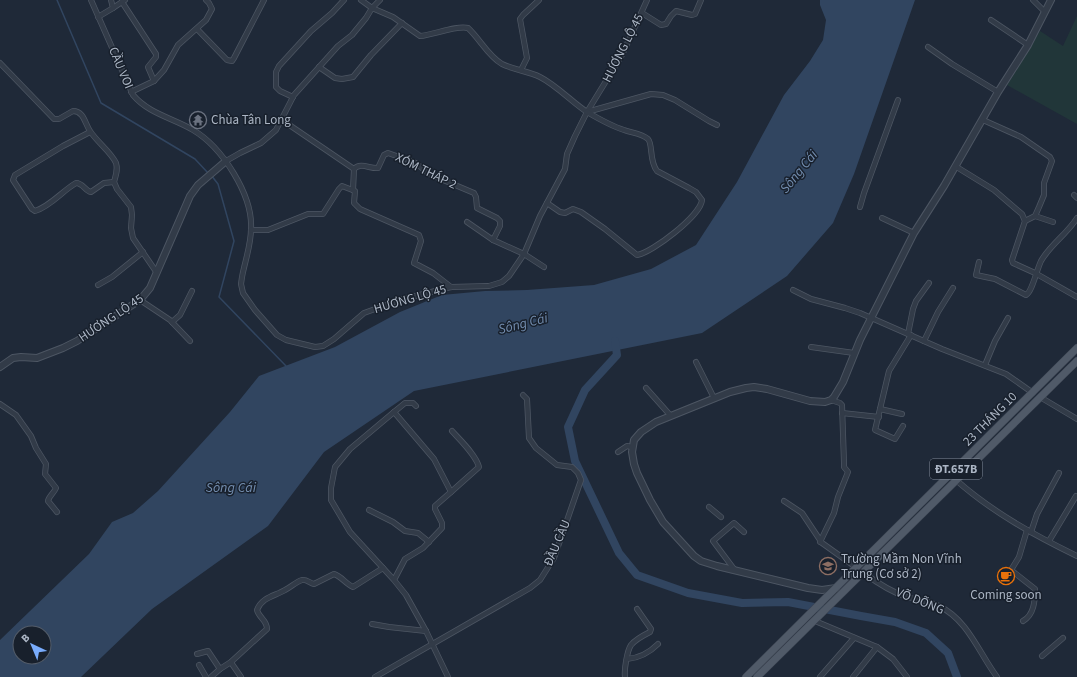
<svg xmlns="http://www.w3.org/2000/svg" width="1077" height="677" font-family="'Source Sans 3',sans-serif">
	<rect width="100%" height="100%" fill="#1f2938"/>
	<polygon fill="#213639" points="1077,16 1077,124 1007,85 1040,31 1063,46"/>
	<path fill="#314560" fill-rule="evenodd" d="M820 0H915L854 174 833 223 787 276 702 333 414 391 324 452 268 526 152 609 81 677H0V640L89 554 112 522 133 513 158 491 230 412 259 376 335 347 400 312 442 295 485 291 527 290 594 285 651 269 696 245 737 182 784 95 810 61 823 40 826 20 820 5ZM20 633H44V657H20Z"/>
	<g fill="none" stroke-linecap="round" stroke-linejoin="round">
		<g stroke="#314560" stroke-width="1.5">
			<polyline points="57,0 101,103 195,159 208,173"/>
			<polyline points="211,175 218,184 234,241 219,297 286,366"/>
		</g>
		<polyline stroke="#314560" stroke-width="8" points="615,341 617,355 585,390 568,427 575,461 619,553 637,575 688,593 742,603 788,602 861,616 895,622 926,633 948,653 957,677"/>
		<g stroke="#4d5663" stroke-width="6">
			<g id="minor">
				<path d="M91 0 133 95C149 114 173 118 193 130 222 147 253 195 251 229 251 245 245 261 242 277L241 284 243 293 255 310 277 335 286 340 315 347 323 346 334 339 364 313 400 300 451 287 489 286 502 282 509 276 524 254 540 216 565 169 567 154 575 136 587 112 622 55 647 0"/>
				<path d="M361 0 372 8 393 17 420 36C433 35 457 25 468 28 480 39 488 56 502 64 514 70 528 71 540 77 556 85 572 102 587 112L651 94 663 95 675 100 709 121 717 125"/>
				<polyline points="1033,0 1045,12"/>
				<polyline points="122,2 156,54 156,57 148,67 154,81"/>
				<polyline points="113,8 125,0"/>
				<polyline points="642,13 661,25 666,24 671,16 676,11 692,15 695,14 701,0"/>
				<polyline points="98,17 113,8 111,0"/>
				<polyline points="991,20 1028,45"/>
				<polyline points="197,29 227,60 232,61 234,58 264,0"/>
				<polyline points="928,47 952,64 998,92"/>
				<path d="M0 63 54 119H59L73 111C84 111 85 124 90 131 97 142 111 152 116 163 118 170 116 175 114 182L117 189 131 207 132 215 131 228 133 238 157 273"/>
				<polyline points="319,67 335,78 342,79 353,77 371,55 402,23"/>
				<polyline points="521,70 527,58 520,19 523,15 539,0"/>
				<polyline points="131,92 154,81 164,70 178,45 206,20 212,9 209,3 206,0"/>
				<polyline points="293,97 280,91 276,87 276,72 279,66 311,31 332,13 344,0"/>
				<path d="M282 120 354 169C361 162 370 169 378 168L384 155 388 153 416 163 429 174 474 193 476 197 477 208 497 218 500 221V226L493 240 524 254 544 267"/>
				<polyline points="983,120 1021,137 1050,157 1052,161 1044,183 1044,195 1039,207 1035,216 1025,221"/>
				<path d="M90 132 63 146 15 175 13 180 32 209 35 211C51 206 62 191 76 183 83 183 85 191 91 192L104 183 114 182"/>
				<polyline points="226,161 240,153 261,143 276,130 294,95 338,46 352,35 366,18 372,8 380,0"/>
				<polyline points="955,166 994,190 1016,209 1022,214 1025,221 1012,260 1013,263 1035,273 1077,297"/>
				<polyline points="353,190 354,169"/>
				<polyline points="1074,195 1077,198"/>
				<path d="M547 203 560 212 565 213 573 209 581 212 605 229 637 255C652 253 701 215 702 200L696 192 689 188 657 171C649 161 653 144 648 139 641 133 632 133 624 130 611 126 599 119 587 112"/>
				<polyline points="860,207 864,193 898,100"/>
				<polyline points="1035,216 1053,222"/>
				<polyline points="882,218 914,233"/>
				<polyline points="467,222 493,240"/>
				<polyline points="251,230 268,230 308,214 323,214 339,189 342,186 355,191 354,203 360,209 419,235 421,241 414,263 433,273 451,287"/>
				<path d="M979 262 976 275 995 279 1026 295C1032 292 1037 269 1041 261 1050 245 1067 234 1077 218"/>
				<polyline points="98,285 112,277 143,252"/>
				<polyline points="793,290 811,299 845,308 860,313 942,349 1006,374 1033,393"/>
				<polyline points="140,300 170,320 190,341"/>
				<polyline points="172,322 180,315 192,291"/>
				<polyline points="908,334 913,309 916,301 929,283"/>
				<polyline points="924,341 938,312 953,288"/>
				<polyline points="811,347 854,353"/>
				<polyline points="696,362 714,398"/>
				<polyline points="985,365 995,341 1008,318"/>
				<polyline points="646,388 670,415"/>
				<polyline points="1040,397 1077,419"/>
				<path d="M0 404 16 415 31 436 36 448 46 464 45 474 56 488C54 493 49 496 48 501L57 512"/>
				<polyline points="880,409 902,414"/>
				<polyline points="394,412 405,403 413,403 416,406"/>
				<polyline points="842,413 879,417"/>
				<polyline points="903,426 895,439 875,430 889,371 911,335"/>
				<polyline points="618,452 627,446 632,447"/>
				<path d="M956 480C992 512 1034 535 1077 556"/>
				<path d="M451 492 479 467C476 455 460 440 452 431"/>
				<polyline points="784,501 802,513 822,543 857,568"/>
				<polyline points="709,507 721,517"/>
				<polyline points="369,510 393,522 405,531 418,533 429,542"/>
				<polyline points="1031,532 1037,514 1059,473"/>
				<polyline points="1049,541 1076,496"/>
				<polyline points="820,542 834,513 838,497 848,472 844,467 844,463 842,405 840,403 831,400"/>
				<polyline points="734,569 713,541 734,523 744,532"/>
				<path d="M864 573C876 582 891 592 907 597 917 600 929 601 939 606 968 620 979 653 997 677"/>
				<polyline points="394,580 405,559 423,548 442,528 442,523 435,509 435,506 451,492 434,459 394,412 350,449 335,467 331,488 331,500 350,532 394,580 406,595 426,631 448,677"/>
				<polyline points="815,621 877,647 893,659 907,677"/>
				<path d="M1023 621C1034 615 1035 601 1035 589L1011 570 1019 557 1027 530"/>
				<polyline points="372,624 389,627 426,631"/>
				<polyline points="197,654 208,651 220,669"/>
				<polyline points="1042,656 1063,638"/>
				<path d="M627 659C640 658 649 653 658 644"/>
				<polyline points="199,665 206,677"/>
				<polyline points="211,677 220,669 231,662"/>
				<path d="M241 677 232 664V661L267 629C267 620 259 618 257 610 262 597 275 596 285 590 291 587 296 582 302 580 306 579 310 583 314 584L334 574C341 576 346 584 353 587L383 568"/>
				<polyline points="375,677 530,588 540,580 554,558 581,480 578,473 572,467 557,465 536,448 529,438 527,399 523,395"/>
				<path d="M625 677C624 670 627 651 631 645 635 640 644 635 650 632L651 629 637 609"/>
				<polyline points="820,677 854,638"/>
				<polyline points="853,677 877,647"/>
			</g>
		</g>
		<g stroke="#4d5663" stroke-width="8">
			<g id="tertiary">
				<polyline points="0,367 13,358 21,357 37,358 63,348 77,341 140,300 150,288 190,196 198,185 226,161"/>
				<polyline points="836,588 822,590 808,588 717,566 701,561 694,556 663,522 650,500 637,473 634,464 632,452 634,440 641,432 656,422 730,392 746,388 754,387 767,389 810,401 825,402 831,400 834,397 843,382 860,340 914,233 944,186 998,92 1028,45 1051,0"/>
			</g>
		</g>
		<g stroke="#3c4451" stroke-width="8">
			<g id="primary">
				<polyline points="746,677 1077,348"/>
				<polyline points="757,677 1077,361"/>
			</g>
		</g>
		<use href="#minor" stroke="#323b48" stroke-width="4.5"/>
		<use href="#tertiary" stroke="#323b48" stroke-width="6"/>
		<use href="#primary" stroke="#505a68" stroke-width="7"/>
	</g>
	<defs>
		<g id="temple-ring" transform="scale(0.9)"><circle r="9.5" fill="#18202c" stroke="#6b7280" stroke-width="1.5"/><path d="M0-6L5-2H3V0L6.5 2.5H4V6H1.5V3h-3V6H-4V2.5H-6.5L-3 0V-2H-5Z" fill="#6b7280"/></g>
		<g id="school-ring" transform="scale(0.9)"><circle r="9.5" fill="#18202c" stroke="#8d6e63" stroke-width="1.5"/><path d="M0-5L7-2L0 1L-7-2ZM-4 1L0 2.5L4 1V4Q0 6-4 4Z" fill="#8d6e63"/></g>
		<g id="cafe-ring" transform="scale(0.9)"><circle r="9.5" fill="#18202c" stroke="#e8710a" stroke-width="1.5"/><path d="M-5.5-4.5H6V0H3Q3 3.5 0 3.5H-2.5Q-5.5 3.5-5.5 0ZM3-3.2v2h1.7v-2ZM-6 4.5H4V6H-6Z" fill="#e8710a"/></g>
	</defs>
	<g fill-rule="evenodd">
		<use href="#temple-ring" x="198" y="120"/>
		<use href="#school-ring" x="828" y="566"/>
		<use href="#cafe-ring" x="1006" y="576"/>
	</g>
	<g text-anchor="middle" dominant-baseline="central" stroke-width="3" stroke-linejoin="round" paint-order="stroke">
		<rect fill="#18202c" stroke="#808997" stroke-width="1" x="930" y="459" width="52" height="20" rx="3"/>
		<g font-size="12" font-weight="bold" fill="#acb6c5">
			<text x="956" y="469">ĐT.657B</text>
		</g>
		<g font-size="13" fill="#acb6c5" stroke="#18202c">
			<text transform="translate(623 48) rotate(-63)">HƯƠNG LỘ 45</text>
			<text transform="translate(121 68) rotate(67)">CẦU VOI</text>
			<text transform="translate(426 171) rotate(26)">XÓM THÁP 2</text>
			<text transform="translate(410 299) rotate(-16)">HƯƠNG LỘ 45</text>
			<text transform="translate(111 318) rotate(-34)">HƯƠNG LỘ 45</text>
			<text transform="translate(990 419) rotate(-45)">23 THÁNG 10</text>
			<text transform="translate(557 543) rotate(-67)">ĐẦU CẦU</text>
			<text transform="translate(920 601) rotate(22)">VÕ DÕNG</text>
		</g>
		<g font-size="13" fill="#acb6c5" stroke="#18202c" text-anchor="start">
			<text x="211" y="120">Chùa Tân Long</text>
			<text x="841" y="559">Trường Mầm Non Vĩnh<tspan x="841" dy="15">Trung (Cơ sở 2)</tspan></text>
			<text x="1006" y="595" text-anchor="middle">Coming soon</text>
		</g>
		<g font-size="14" font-style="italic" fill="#738daf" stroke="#18202c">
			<text transform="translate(799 172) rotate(-51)">Sông Cái</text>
			<text transform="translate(523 324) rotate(-14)">Sông Cái</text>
			<text x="231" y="488">Sông Cái</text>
		</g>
	</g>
	<g transform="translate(32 645) rotate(316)"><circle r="19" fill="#18202c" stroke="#535c69"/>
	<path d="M0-3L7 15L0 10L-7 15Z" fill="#79acfd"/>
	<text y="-6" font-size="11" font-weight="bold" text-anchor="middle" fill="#acb6c5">B</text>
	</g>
</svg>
